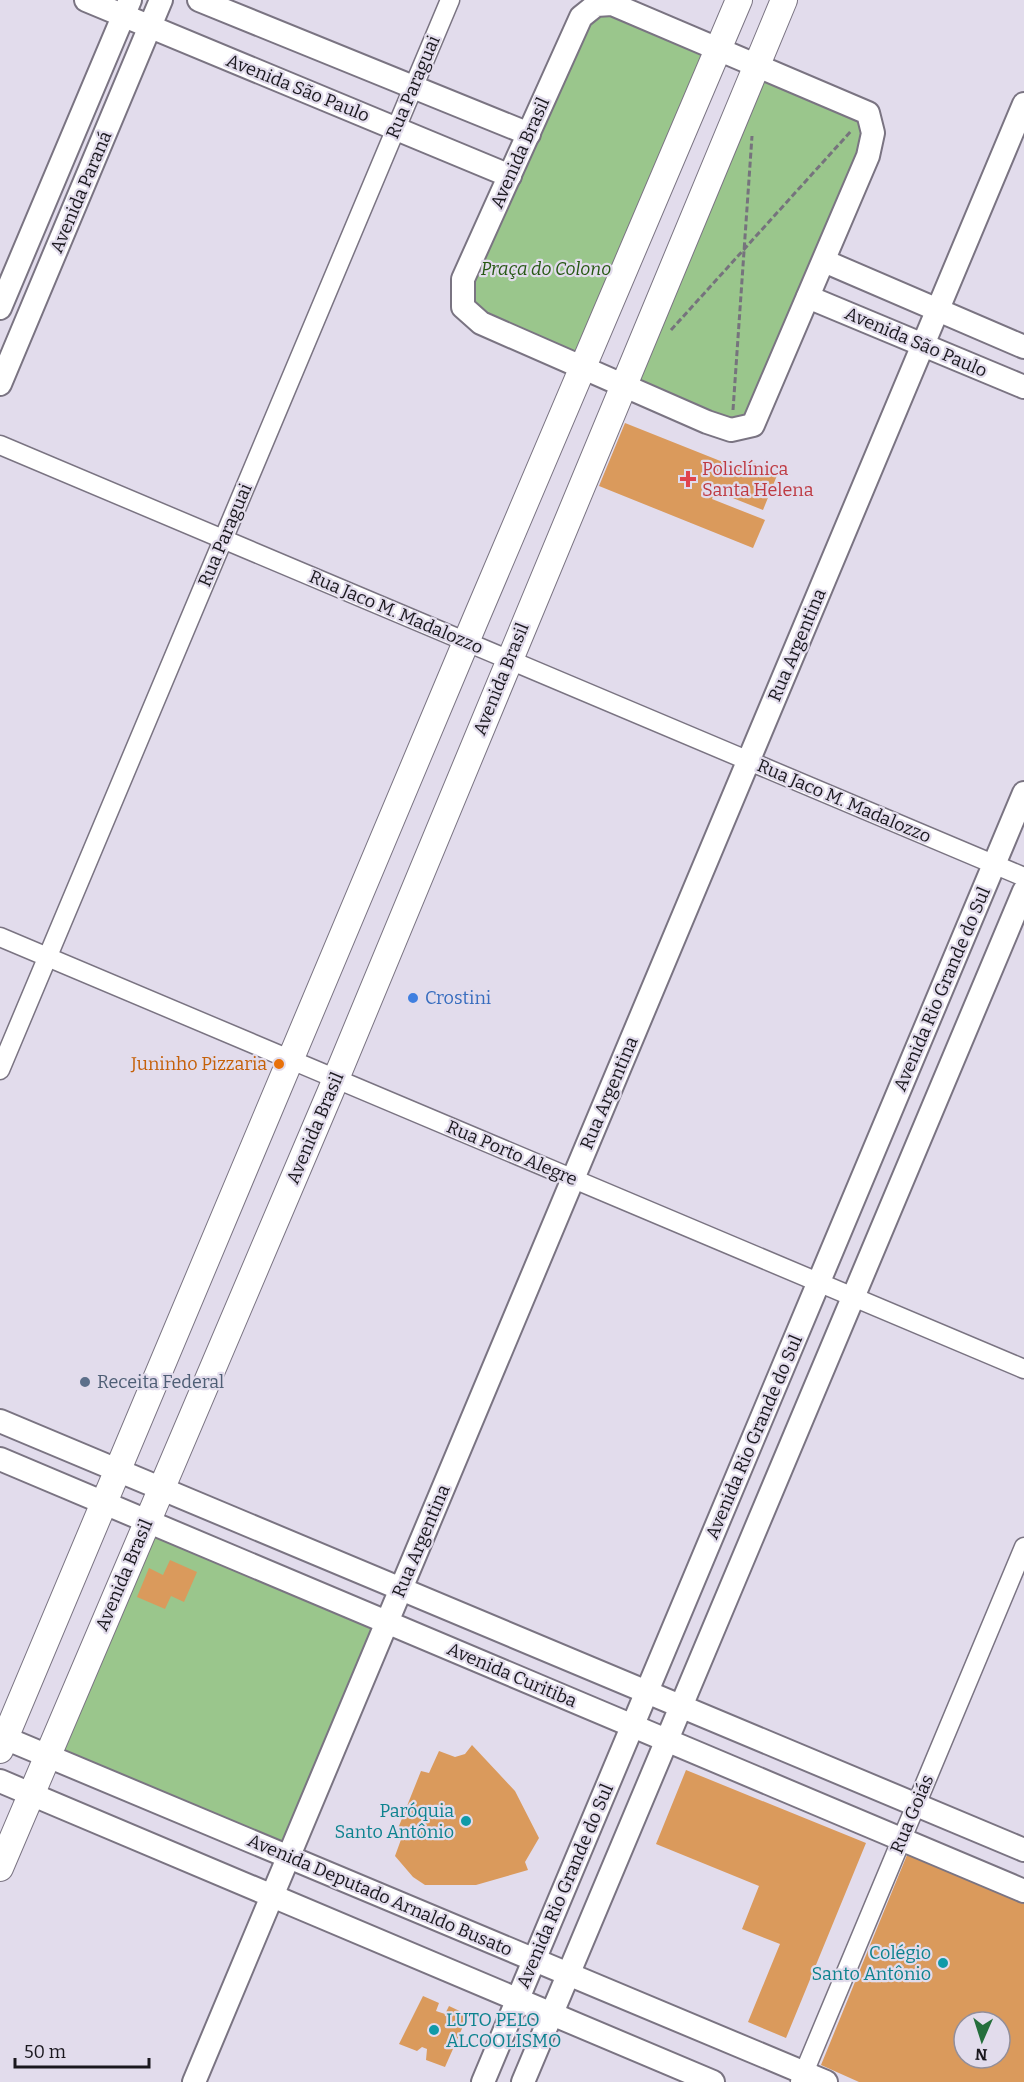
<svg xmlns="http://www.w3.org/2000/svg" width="1024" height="2082" font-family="Bitter,serif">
	<rect width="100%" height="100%" fill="#e2dcec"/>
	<g fill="#9ac68c">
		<polygon points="611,11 709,53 579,359 483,316 469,302 469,280 586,20"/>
		<polygon points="760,75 859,116 866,134 749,417 736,422 631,382"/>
		<polygon points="149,1528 379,1626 285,1849 57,1749"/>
	</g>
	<g fill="#da9a5c" fill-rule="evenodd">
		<polygon points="625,423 748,472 752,462 778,473 763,510 715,491 712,499 765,520 753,548 599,486"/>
		<polygon points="170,1560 197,1572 184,1602 171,1596 165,1609 137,1597 149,1568 163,1575"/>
		<polygon points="472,1745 515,1791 539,1838 525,1862 528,1870 476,1885 425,1885 413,1877 395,1856 403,1834 397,1831 421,1771 429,1773 439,1751 455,1757 465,1754"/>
		<polygon points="686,1770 866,1843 786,2038 748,2022 780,1944 742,1929 759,1886 656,1844"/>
		<path d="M907 1855 1024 1904V2082H859L821 2065ZM964 2022H1000V2058H964Z"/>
		<polygon points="423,1996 439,2003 436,2011 445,2014 449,2006 468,2015 445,2067 426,2060 427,2049 422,2047 417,2051 399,2044"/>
	</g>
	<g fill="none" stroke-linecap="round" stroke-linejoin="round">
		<g stroke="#7a7482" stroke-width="21">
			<g id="minor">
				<polyline points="0,445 1024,877"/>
				<polyline points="0,937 1024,1369"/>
				<polyline points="0,1070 450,0"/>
				<polyline points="800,2082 1024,1547"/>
			</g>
		</g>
		<g stroke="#7a7482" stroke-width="26">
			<g id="tertiary">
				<polyline points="86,0 510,176"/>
				<polyline points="199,0 529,134"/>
				<polygon points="612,4 868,113 873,133 868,156 753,425 731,430 707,422 481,323 463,307 463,279 581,17 596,5"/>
				<polyline points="824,261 1024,347"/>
				<polyline points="808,297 1024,387"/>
				<polyline points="0,308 130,0"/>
				<polyline points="0,384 161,0"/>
				<polyline points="0,1421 1024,1850"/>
				<polyline points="0,1459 1024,1891"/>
				<polyline points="0,1736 826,2082"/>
				<polyline points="0,1781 713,2082"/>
				<polyline points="194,2082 1024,104"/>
				<polyline points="483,2082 1024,793"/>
				<polyline points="523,2082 1024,891"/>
			</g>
		</g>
		<g stroke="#7a7482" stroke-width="28">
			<g id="secondary">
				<polyline points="0,1750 474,623 739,0"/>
				<polyline points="0,1868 330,1093 784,0"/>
			</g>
		</g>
		<g stroke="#76737d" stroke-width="3" stroke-dasharray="6 3" stroke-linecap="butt">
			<polyline points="671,330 852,130"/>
			<polyline points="733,410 752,136"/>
		</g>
		<use href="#minor" stroke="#fff" stroke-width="18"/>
		<use href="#tertiary" stroke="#fff" stroke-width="22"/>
		<use href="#secondary" stroke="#fff" stroke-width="26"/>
	</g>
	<path fill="#e0444e" stroke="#e2dcec" stroke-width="2" d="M685 470h6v6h6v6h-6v6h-6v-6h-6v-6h6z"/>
	<circle fill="#3f7fe0" stroke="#e2dcec" stroke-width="2" cx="413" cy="998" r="6"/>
	<circle fill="#e8710a" stroke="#e2dcec" stroke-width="2" cx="279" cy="1064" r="6"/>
	<circle fill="#5c6f8a" stroke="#e2dcec" stroke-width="2" cx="85" cy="1382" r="6"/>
	<g fill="#0f9aa8" stroke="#e2dcec" stroke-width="2">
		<circle cx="466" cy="1821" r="6"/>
		<circle cx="943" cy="1963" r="6"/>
		<circle cx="434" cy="2030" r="6"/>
	</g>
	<g text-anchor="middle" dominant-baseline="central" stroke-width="4.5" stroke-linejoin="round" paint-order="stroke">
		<g font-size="18" fill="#1a181e" stroke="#e2dcec">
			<text transform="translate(413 87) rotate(-67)">Rua Paraguai</text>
			<text transform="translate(298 88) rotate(22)">Avenida São Paulo</text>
			<text transform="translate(520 153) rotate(-66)">Avenida Brasil</text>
			<text transform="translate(81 192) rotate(-67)">Avenida Paraná</text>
			<text transform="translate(916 342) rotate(23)">Avenida São Paulo</text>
			<text transform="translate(225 535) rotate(-67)">Rua Paraguai</text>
			<text transform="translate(396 612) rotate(23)">Rua Jaco M. Madalozzo</text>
			<text transform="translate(797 645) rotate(-67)">Rua Argentina</text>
			<text transform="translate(501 679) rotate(-68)">Avenida Brasil</text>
			<text transform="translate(844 801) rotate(23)">Rua Jaco M. Madalozzo</text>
			<text transform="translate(942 989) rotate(-67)">Avenida Rio Grande do Sul</text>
			<text transform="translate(609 1093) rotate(-67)">Rua Argentina</text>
			<text transform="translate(315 1128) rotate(-67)">Avenida Brasil</text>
			<text transform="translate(512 1153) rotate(23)">Rua Porto Alegre</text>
			<text transform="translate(754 1437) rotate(-67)">Avenida Rio Grande do Sul</text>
			<text transform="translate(421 1541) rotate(-67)">Rua Argentina</text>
			<text transform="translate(124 1575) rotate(-67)">Avenida Brasil</text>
			<text transform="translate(512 1675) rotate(23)">Avenida Curitiba</text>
			<text transform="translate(912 1814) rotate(-67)">Rua Goiás</text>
			<text transform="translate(565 1886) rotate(-67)">Avenida Rio Grande do Sul</text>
			<text transform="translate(380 1895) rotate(23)">Avenida Deputado Arnaldo Busato</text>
		</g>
		<g font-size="18" font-style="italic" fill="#265813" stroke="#e2dcec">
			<text x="546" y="269">Praça do Colono</text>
		</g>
		<g font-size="18" fill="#be3a42" stroke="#e2dcec" text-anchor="start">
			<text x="702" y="469">Policlínica<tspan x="702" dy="21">Santa Helena</tspan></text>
		</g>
		<g font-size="18" fill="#366cbe" stroke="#e2dcec" text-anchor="start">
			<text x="425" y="998">Crostini</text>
		</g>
		<g font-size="18" fill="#c56008" stroke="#e2dcec" text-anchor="end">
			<text x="267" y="1064">Juninho Pizzaria</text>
		</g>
		<g font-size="18" fill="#4e5e75" stroke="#e2dcec" text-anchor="start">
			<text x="97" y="1382">Receita Federal</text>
		</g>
		<g font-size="18" fill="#0d838f" stroke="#e2dcec" text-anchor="end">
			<text x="454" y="1811">Paróquia<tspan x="454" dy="21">Santo Antônio</tspan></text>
			<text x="931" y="1953">Colégio<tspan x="931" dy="21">Santo Antônio</tspan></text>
			<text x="446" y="2020" text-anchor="start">LUTO PELO<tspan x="446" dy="21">ALCOOLISMO</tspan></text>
		</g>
	</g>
	<g transform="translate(982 2040) rotate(183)"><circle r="28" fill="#e2dcec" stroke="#928e9a" stroke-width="1.5"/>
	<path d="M0-4.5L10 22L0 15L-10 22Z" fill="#246e3c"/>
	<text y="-9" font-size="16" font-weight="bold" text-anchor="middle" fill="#1a181e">N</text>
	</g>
	<path d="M15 2058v9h134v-9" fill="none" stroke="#1a181e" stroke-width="3"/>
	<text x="24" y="2058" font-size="18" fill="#1a181e" stroke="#e2dcec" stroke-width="4.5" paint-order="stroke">50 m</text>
</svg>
